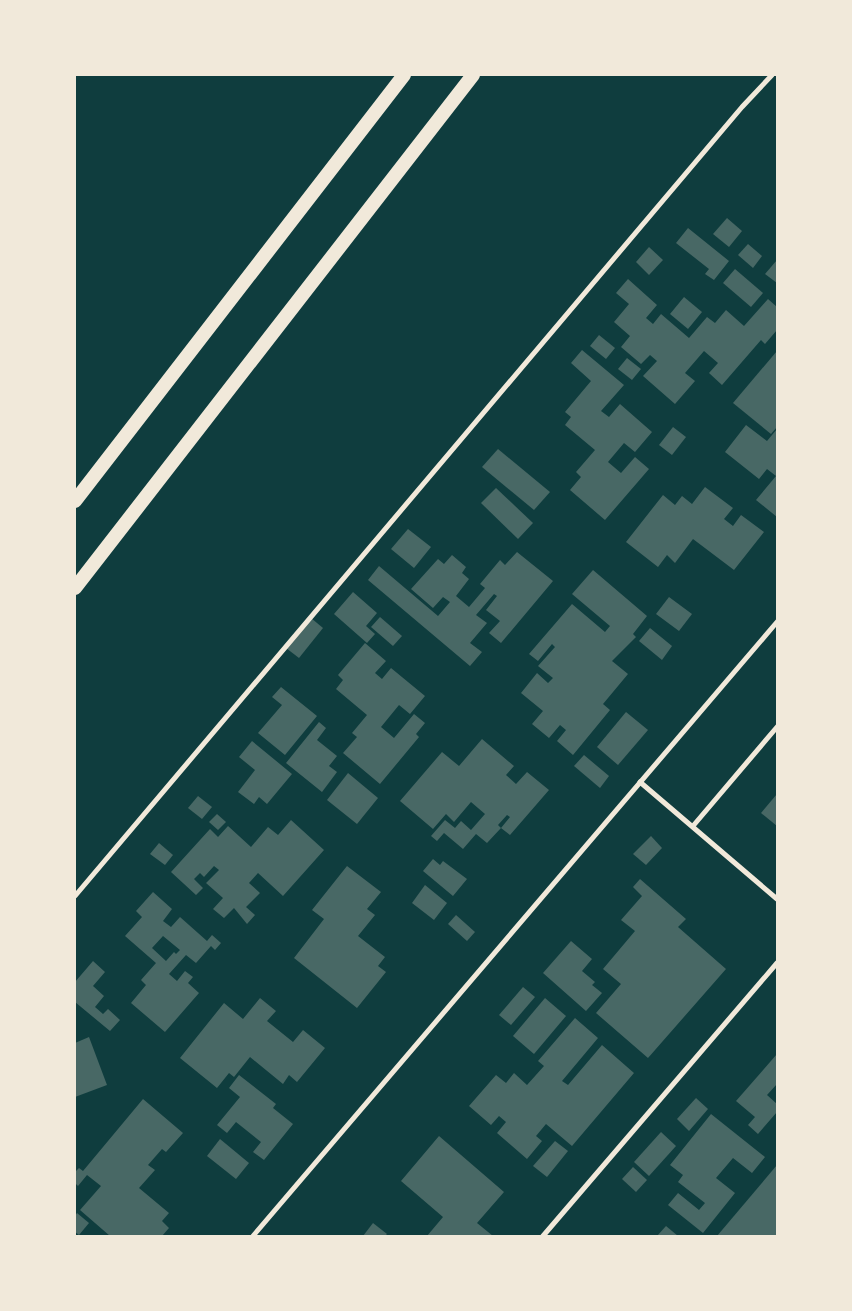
<svg xmlns="http://www.w3.org/2000/svg" width="852" height="1311" font-family="'DM Sans',sans-serif">
	<rect width="100%" height="100%" fill="#0f3d3e"/>
	<g fill="#486865" fill-rule="evenodd">
		<polygon points="727,218 742,231 729,247 713,234"/>
		<polygon points="688,228 729,261 714,280 705,274 709,269 676,243"/>
		<polygon points="748,244 762,256 753,268 738,255"/>
		<polygon points="649,247 663,260 649,275 636,262"/>
		<polygon points="777,260 777,283 765,274"/>
		<polygon points="735,269 763,293 751,307 723,283"/>
		<polygon points="628,279 657,305 646,318 653,324 661,314 689,338 707,317 715,323 726,310 744,326 768,299 777,307 777,330 765,344 761,340 722,385 709,373 718,363 704,351 685,373 695,381 675,404 643,376 657,361 650,355 641,364 621,347 630,336 614,322 629,304 616,293"/>
		<polygon points="684,297 702,312 688,329 670,314"/>
		<polygon points="599,335 615,348 606,359 590,346"/>
		<polygon points="582,350 624,385 601,411 609,417 620,404 652,432 635,452 624,443 608,462 621,473 635,457 649,469 605,520 570,490 581,477 576,472 595,450 565,425 571,417 565,412 591,381 571,363"/>
		<polygon points="777,351 777,427 771,434 733,403"/>
		<polygon points="627,358 641,369 632,380 618,369"/>
		<polygon points="746,425 767,441 777,429 777,517 756,500 776,476 767,469 759,479 725,452"/>
		<polygon points="673,427 686,437 672,455 659,445"/>
		<polygon points="498,449 550,492 534,510 482,467"/>
		<polygon points="705,487 733,508 724,519 733,526 741,515 764,532 734,570 693,539 675,563 667,555 658,567 626,542 663,495 675,505 682,496 692,504"/>
		<polygon points="496,488 533,523 518,539 481,503"/>
		<polygon points="408,529 431,547 414,568 391,549"/>
		<polygon points="517,552 553,581 501,643 489,633 500,621 486,610 497,596 494,594 476,615 487,623 470,643 482,652 470,666 368,580 379,566 438,616 450,602 443,597 433,608 411,589 438,559 444,564 452,555 466,567 462,573 469,579 456,596 469,607 485,588 480,584 500,560 505,565"/>
		<polygon points="593,570 647,616 633,634 636,637 612,661 628,674 603,704 610,710 573,755 557,741 566,730 560,725 549,738 532,724 543,711 521,693 537,673 548,683 553,678 538,666 555,647 552,644 538,661 529,654 572,604 605,632 610,626 572,594"/>
		<polygon points="353,592 377,613 366,626 375,634 367,643 334,614"/>
		<polygon points="669,597 692,614 679,631 656,614"/>
		<polygon points="380,617 402,636 393,646 371,627"/>
		<polygon points="311,618 323,628 299,658 286,648"/>
		<polygon points="650,628 672,646 662,660 639,641"/>
		<polygon points="365,643 386,661 375,673 382,679 391,668 425,696 410,714 399,705 381,727 394,738 414,714 425,723 416,734 419,737 380,784 343,753 357,737 352,733 367,715 336,689 343,680 338,675"/>
		<polygon points="281,687 317,716 285,755 258,733 282,705 272,697"/>
		<polygon points="626,712 648,730 618,765 597,747"/>
		<polygon points="319,722 326,728 317,740 337,756 329,766 337,772 322,792 286,763"/>
		<polygon points="482,739 514,766 506,775 516,784 527,772 549,790 510,835 501,828 510,817 507,815 498,825 501,828 487,843 476,834 463,849 444,833 437,841 431,836 445,820 455,828 461,821 471,830 485,814 471,802 454,822 446,814 433,829 400,801 442,752 459,766"/>
		<polygon points="252,741 292,774 267,804 259,797 254,804 238,792 255,770 239,757"/>
		<polygon points="584,755 609,776 600,788 574,766"/>
		<polygon points="348,773 378,798 357,824 327,800"/>
		<polygon points="777,794 777,826 761,813"/>
		<polygon points="198,796 212,807 202,819 188,808"/>
		<polygon points="217,814 226,822 218,830 209,822"/>
		<polygon points="291,820 324,850 283,896 258,873 249,883 260,893 246,907 255,915 247,924 234,908 224,918 213,909 223,898 206,883 219,870 214,866 204,877 200,873 194,879 203,888 196,895 171,872 210,829 218,837 228,826 251,847 268,827 278,835"/>
		<polygon points="651,836 662,848 646,865 633,854"/>
		<polygon points="159,843 173,855 165,865 150,854"/>
		<polygon points="433,859 440,865 443,861 467,879 453,896 423,871"/>
		<polygon points="347,866 381,892 367,909 375,915 358,936 385,957 378,966 386,972 357,1008 294,958 324,919 312,910"/>
		<polygon points="640,879 686,919 678,927 726,969 648,1058 596,1013 621,984 603,969 635,931 621,920 642,896 633,887"/>
		<polygon points="425,885 447,903 434,920 412,903"/>
		<path d="M153 892 172 909 163 921 171 927 180 917 207 941 212 935 221 943 215 950 211 946 196 963 186 955 169 974 177 981 185 971 193 977 188 983 199 993 165 1032 131 1003 146 985 141 980 156 963 125 936 142 917 136 911ZM163 936 180 950 176 954 174 952 166 961 152 948Z"/>
		<polygon points="456,915 475,932 467,941 448,924"/>
		<polygon points="571,941 592,959 582,971 595,982 592,985 602,993 586,1011 543,973"/>
		<polygon points="93,961 105,972 93,986 104,996 95,1007 103,1014 108,1009 120,1020 110,1031 75,1002 75,982"/>
		<polygon points="523,987 535,997 511,1025 499,1015"/>
		<polygon points="260,998 276,1011 267,1021 293,1042 303,1030 325,1048 297,1082 289,1075 283,1084 250,1057 234,1077 229,1073 217,1088 180,1058 224,1003 243,1019"/>
		<polygon points="545,998 566,1016 534,1054 513,1036"/>
		<polygon points="575,1018 598,1038 562,1081 568,1085 602,1045 634,1073 572,1146 546,1124 536,1136 542,1141 527,1159 497,1133 506,1122 499,1116 491,1125 469,1106 496,1075 506,1083 514,1073 527,1085 544,1066 538,1061"/>
		<polygon points="89,1037 107,1085 75,1097 75,1043"/>
		<polygon points="777,1054 777,1084 767,1095 777,1104 777,1112 758,1134 748,1125 755,1117 736,1101"/>
		<polygon points="239,1075 276,1104 273,1108 293,1124 264,1160 253,1152 261,1142 236,1122 227,1133 217,1125 240,1097 229,1088"/>
		<polygon points="696,1098 708,1109 689,1131 677,1119"/>
		<polygon points="143,1099 183,1133 166,1152 162,1149 148,1165 155,1170 139,1188 169,1213 162,1221 169,1228 162,1236 110,1236 80,1210 101,1186 87,1175 78,1186 75,1183 75,1172 79,1168 83,1171"/>
		<polygon points="711,1114 765,1157 752,1173 733,1158 716,1178 735,1193 703,1233 668,1205 678,1193 699,1210 705,1203 678,1182 683,1175 670,1165"/>
		<polygon points="661,1132 676,1146 649,1176 634,1162"/>
		<polygon points="439,1136 504,1192 477,1223 493,1236 427,1236 443,1217 401,1181"/>
		<polygon points="220,1139 249,1163 236,1179 207,1156"/>
		<polygon points="555,1141 568,1151 547,1177 533,1166"/>
		<polygon points="777,1165 777,1236 717,1236"/>
		<polygon points="633,1167 647,1180 636,1192 622,1179"/>
		<polygon points="77,1213 89,1223 79,1235 75,1232 75,1216"/>
		<polygon points="373,1223 387,1234 385,1236 363,1236"/>
		<polygon points="666,1226 678,1236 657,1236"/>
	</g>
	<g fill="none" stroke-linecap="round" stroke-linejoin="round">
		<g stroke="#f1e9da" stroke-width="5">
			<polyline points="640,782 777,899"/>
			<polyline points="693,826 777,727"/>
			<polyline points="75,896 742,107 772,75"/>
			<polyline points="253,1236 777,622"/>
			<polyline points="543,1236 777,963"/>
		</g>
		<g stroke="#f1e9da" stroke-width="14">
			<polyline points="75,501 404,75"/>
			<polyline points="75,588 473,75"/>
		</g>
	</g>
	<rect width="852" height="1311" fill="none" stroke="#f1e9da" stroke-width="152"/>
</svg>
